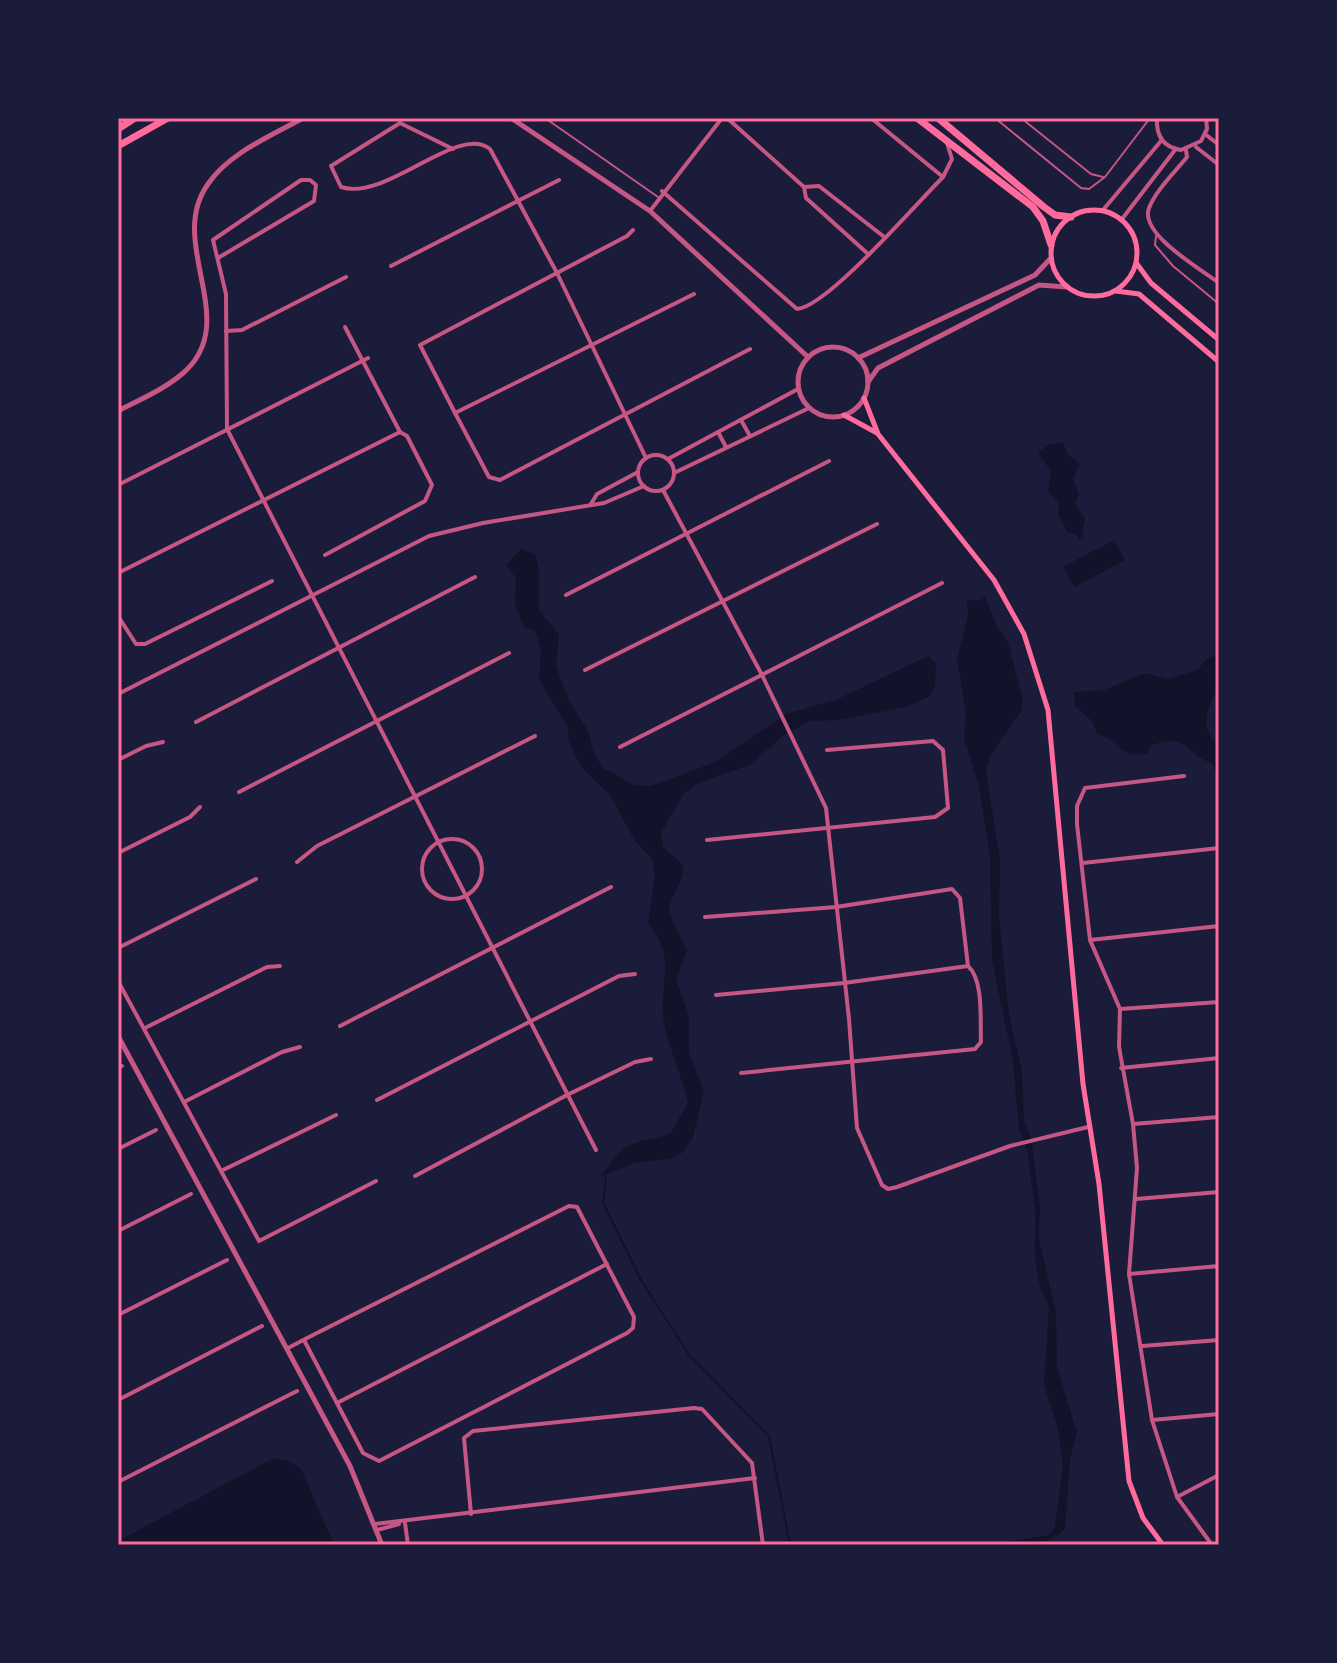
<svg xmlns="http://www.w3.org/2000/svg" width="1337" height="1663" font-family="'Public Sans',sans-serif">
	<rect width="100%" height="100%" fill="#1b1b3a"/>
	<g fill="#12122b">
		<polygon points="1063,442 1067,454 1080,464 1073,479 1079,494 1075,504 1085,519 1082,531 1084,538 1079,540 1076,534 1067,532 1058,514 1059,503 1048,492 1051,471 1038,453 1048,445"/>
		<polygon points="1114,540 1125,560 1074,587 1063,567"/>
		<path d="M521 549 535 554 539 570V610L559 635 556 666 568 699 588 731 594 754 603 768 634 785 651 786 713 763 787 714 838 699 928 656 936 663 935 687 930 696 906 707 839 720 810 721 782 736 752 764 696 784 683 795 661 833 663 847 683 865C685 885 666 898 670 914 672 923 683 939 687 950L676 979 689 1016V1053L704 1092 693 1137 684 1151 674 1158 635 1163 600 1177C631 1136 626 1147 670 1134L688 1103C682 1078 672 1055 666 1031 654 989 681 960 648 924L655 876 652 859 635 841 610 795 581 767 569 741 567 725 539 680 541 650 535 630 524 627 515 604 516 578 506 565Z"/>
		<path d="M985 596 997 627 1008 643 1023 701 1021 712 991 754 986 772 1000 860 999 917 1009 1015 1022 1071 1024 1121 1031 1138 1040 1208 1039 1240 1056 1312 1057 1367 1077 1433 1070 1459 1065 1529C1044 1550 1015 1545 987 1545L1049 1535 1055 1527 1063 1465 1058 1429 1044 1385 1049 1308 1039 1283 1035 1258V1206L1027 1150 1019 1130 1013 1061 992 960 990 856 979 786 964 739 966 714 957 659 968 615 967 600 979 601Z"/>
		<path d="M1219 655C1219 664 1222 680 1218 688 1207 710 1198 727 1219 747V782L1212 763C1185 754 1186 730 1150 746L1148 753C1116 760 1121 739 1097 734L1092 721 1075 706 1074 692 1104 690 1145 673 1168 679 1197 670 1207 659Z"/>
		<polygon points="272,1459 288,1460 301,1469 334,1545 118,1545 118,1541"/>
	</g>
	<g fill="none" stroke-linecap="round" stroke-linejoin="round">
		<polyline stroke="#12122b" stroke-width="2" points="606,1177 603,1203 641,1280 689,1355 769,1436 790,1545"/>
		<g stroke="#c65784" stroke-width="2">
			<polyline points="545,118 658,197"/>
			<polyline points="995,118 1081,188 1089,189 1105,177 1150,118"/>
			<polyline points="1021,118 1091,174 1103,177"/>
			<polyline points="1156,236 1155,245 1173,266 1219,304"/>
		</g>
		<g stroke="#c65784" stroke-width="4">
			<polyline points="727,118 804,187 806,198 867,253"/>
			<polyline points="871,118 943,177"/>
			<path d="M1157 118C1156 135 1162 147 1181 150L1201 141 1207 129 1206 118"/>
			<polyline points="1205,134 1219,145"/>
			<polyline points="1196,147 1219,165"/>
			<path d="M453 149 400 123 331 166 341 187C386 202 458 123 490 149L557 273 646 458"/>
			<path d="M1186 150 1187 157C1175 172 1156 190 1149 208 1139 234 1201 269 1219 283"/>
			<polyline points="804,187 819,186 883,236"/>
			<path d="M662 191 797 309C827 307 917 203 943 177L952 159 947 143"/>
			<polyline points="1103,210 1161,141"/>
			<polyline points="650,211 722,118"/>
			<polyline points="1122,219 1175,150"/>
			<polyline points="218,258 314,201 316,185 310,180 301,180 213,240 226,294 227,429 596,1150"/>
			<polyline points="391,266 559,180"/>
			<polyline points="694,294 455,413 489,477 500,480 750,349"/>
			<polyline points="345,327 400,432"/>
			<polyline points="226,331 242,330 346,277"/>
			<polyline points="455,413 420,345 627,236 633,230"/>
			<polyline points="741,420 750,436"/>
			<polyline points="718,432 726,447"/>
			<circle cx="656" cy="473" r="18"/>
			<polyline points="668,459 798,389"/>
			<polyline points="674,473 809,408"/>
			<polyline points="118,485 368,358"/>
			<polyline points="663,490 762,675 826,808 849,1019 857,1128 882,1185 888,1189 897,1187 1010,1146 1088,1127"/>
			<polyline points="591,504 597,494 638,472"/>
			<polyline points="118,573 400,432 407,436 432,485 425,501 325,555"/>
			<polyline points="566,595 829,461"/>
			<polyline points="118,616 136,644 145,644 272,581"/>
			<polyline points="585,670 877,524"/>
			<polyline points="118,694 429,536 483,523 604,503 644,486"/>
			<polyline points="196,722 475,577"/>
			<polyline points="620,747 942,583"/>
			<polyline points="118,760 146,746 163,742"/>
			<polyline points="1184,776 1085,788 1077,806 1077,824 1090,940 1120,1009 1119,1047 1133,1124 1137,1168 1129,1274 1152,1420 1177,1497 1212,1545"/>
			<polyline points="239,792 509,653"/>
			<circle cx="452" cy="869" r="30"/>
			<polyline points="707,840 935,817 948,808 943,750 933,741 827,750"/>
			<polyline points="118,853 190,817 200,807"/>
			<polyline points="297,862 317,846 535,736"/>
			<polyline points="1083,863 1219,848"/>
			<path d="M705 917 836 907 952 889 960 898 968 966C984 980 980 1021 981 1042L975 1049 741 1073"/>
			<polyline points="1090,940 1219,926"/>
			<polyline points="118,948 256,879"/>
			<polyline points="118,981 259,1241 376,1181"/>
			<polyline points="716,995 844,983 968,966"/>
			<polyline points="1120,1009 1219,1002"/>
			<polyline points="340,1026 611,887"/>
			<polyline points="145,1028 267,967 280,966"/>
			<polyline points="118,1068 122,1066"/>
			<polyline points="1121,1068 1219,1058"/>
			<polyline points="377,1100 619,976 635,974"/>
			<polyline points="184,1102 282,1052 300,1047"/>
			<polyline points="1133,1124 1219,1117"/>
			<polyline points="118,1149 156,1130"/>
			<polyline points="221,1171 336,1115"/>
			<polyline points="415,1176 567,1095 635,1062 651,1059"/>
			<polyline points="1136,1199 1219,1192"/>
			<polyline points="118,1231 191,1194"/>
			<polyline points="1129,1274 1219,1266"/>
			<polyline points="118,1315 227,1260"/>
			<polyline points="1142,1346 1219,1340"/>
			<polyline points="288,1348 313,1335 569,1206 577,1207 634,1317 633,1328 627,1333 379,1461 363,1453 304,1340"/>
			<polyline points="118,1400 262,1326"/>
			<polyline points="337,1403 607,1264"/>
			<polyline points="1152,1420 1219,1414"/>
			<polyline points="118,1482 297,1391"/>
			<polyline points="1177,1497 1219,1475"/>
			<polyline points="471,1514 464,1438 473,1431 694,1408 702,1409 752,1463 763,1545"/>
			<polyline points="405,1523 408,1545"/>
			<polyline points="375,1524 755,1478"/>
			<polyline points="377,1530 399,1524"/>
		</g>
		<g stroke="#c65784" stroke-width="5">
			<polyline points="511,118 650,211 808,357"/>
			<circle cx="833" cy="382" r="35"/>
			<polyline points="858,358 1035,275 1051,258"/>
			<polyline points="868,382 878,368 1039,285 1067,287"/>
			<path d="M118 411C139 400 163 390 182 374 244 322 165 244 208 184 229 153 271 136 303 118"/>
			<polyline points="118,1036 350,1466 382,1545"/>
		</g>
		<g stroke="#ff6b9d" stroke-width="5">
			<circle cx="1094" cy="253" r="43"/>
			<polyline points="1137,264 1151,283 1219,340"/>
			<polyline points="1116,291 1139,294 1219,362"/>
			<polyline points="864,398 878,434 994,580 1024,634 1048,710 1083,1084 1099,1184 1129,1481 1143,1518 1163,1545"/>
			<polyline points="844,415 877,433"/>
		</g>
		<g stroke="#ff6b9d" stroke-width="7">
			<polyline points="917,118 1033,207 1043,221 1051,245"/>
			<polyline points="938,118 1044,207 1055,215 1071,217"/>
			<polyline points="118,129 135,118"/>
			<polyline points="118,146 168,118"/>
		</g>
	</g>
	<rect width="1337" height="1663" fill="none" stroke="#1b1b3a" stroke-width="240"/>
	<rect x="120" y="120" width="1097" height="1423" fill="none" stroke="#ff6b9d" stroke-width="3"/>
</svg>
